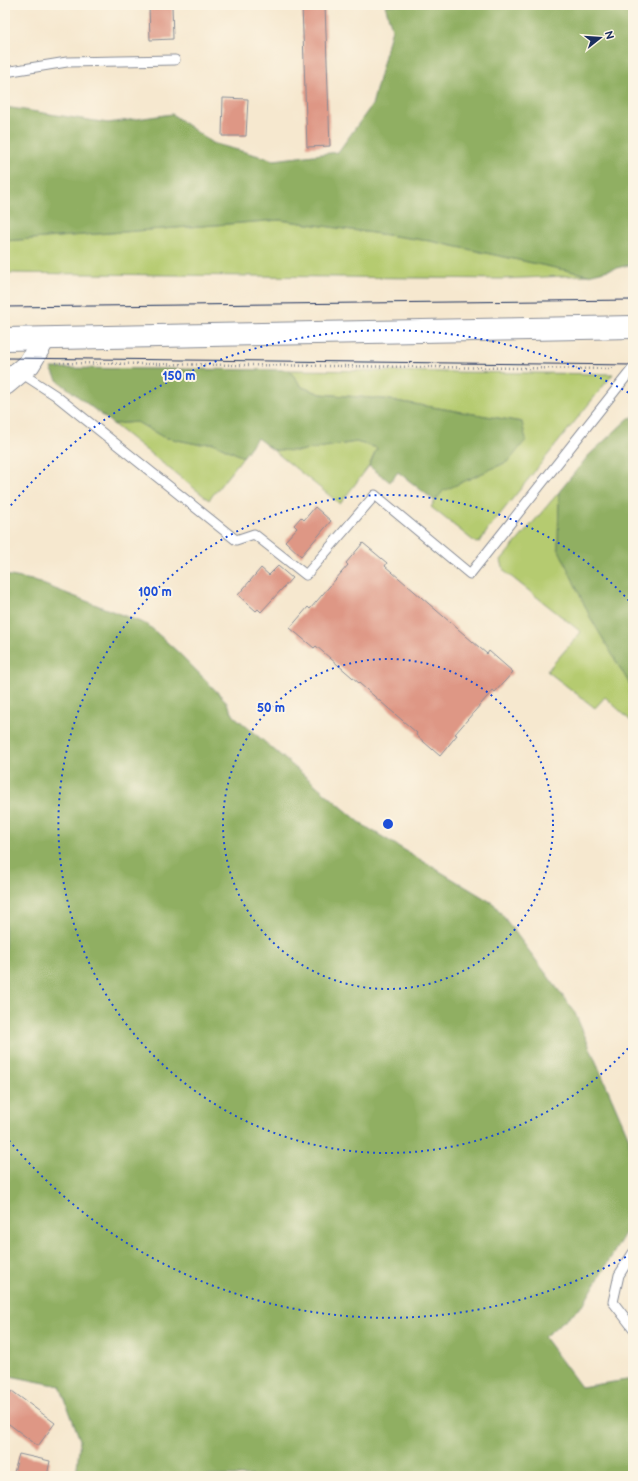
<svg xmlns="http://www.w3.org/2000/svg" width="638" height="1481" font-family="'Balsamiq Sans',sans-serif">
	<rect width="100%" height="100%" fill="#fcf5e5"/>
	<filter id="ink" filterUnits="userSpaceOnUse"><feTurbulence type="fractalNoise" baseFrequency=".025" numOctaves="2"/><feDisplacementMap in="SourceGraphic" scale="8" xChannelSelector="R" yChannelSelector="G"/><feConvolveMatrix kernelMatrix="1 2 1 2 8 2 1 2 1" color-interpolation-filters="sRGB"/></filter>
	<filter id="wash" filterUnits="userSpaceOnUse"><feTurbulence type="fractalNoise" baseFrequency=".012" numOctaves="4" result="noise"/><feDisplacementMap in="SourceGraphic" scale="16" xChannelSelector="R" yChannelSelector="G"/><feGaussianBlur stdDeviation="0.9" result="paint"/><feColorMatrix in="noise" values="0 0 0 0 0 0 0 0 0 0 0 0 0 0 0 0 0 1.4 0 .05"/><feComposite in="paint" operator="in"/></filter>
	<g filter="url(#wash)">
		<rect width="100%" height="100%" fill="#f6e8cf"/>
		<g fill="#b5cb6f" stroke="#687d66">
			<polygon points="280,220 430,241 588,275 502,279 5,273 5,241"/>
			<polygon points="289,370 613,374 489,528 480,542 476,543 431,507 442,491 509,461 522,422 384,399 321,394 302,387"/>
			<polygon points="137,422 163,437 197,444 213,443 243,457 209,500 113,424"/>
			<polygon points="356,442 378,448 369,466 340,504 273,450 300,451"/>
			<polygon points="559,492 558,548 633,690 633,723 605,697 595,708 547,671 581,632 504,571 501,560"/>
		</g>
		<g fill="#90af62" stroke="#566f60">
			<polygon points="385,5 633,5 633,264 588,275 430,241 280,220 5,241 5,107 108,123 172,114 212,143 274,160 338,152 372,105 392,29"/>
			<polygon points="51,368 289,370 302,387 321,394 384,399 522,422 526,440 509,461 443,491 435,501 398,472 390,482 369,466 377,448 356,442 300,451 273,450 257,438 243,457 213,443 197,444 163,437 137,422 113,424 57,380"/>
			<polygon points="633,417 633,690 590,617 558,548 559,492 588,456 629,418"/>
			<polygon points="5,575 32,580 148,625 180,654 225,700 234,716 363,825 494,904 574,1011 629,1138 631,1223 583,1305 544,1337 581,1387 633,1379 633,1476 76,1476 80,1440 60,1386 5,1375"/>
		</g>
		<g id="blocks">
			<g fill="#de9785">
				<polygon points="149,5 172,5 173,39 150,40"/>
				<polygon points="302,5 325,5 330,146 307,147"/>
				<polygon points="223,98 248,99 246,136 222,136"/>
				<polygon points="315,507 331,521 301,556 285,541 297,528 294,525 301,517 304,520"/>
				<polygon points="363,543 387,563 385,566 487,654 489,651 513,672 495,692 493,690 455,734 457,735 440,756 416,735 417,733 316,646 314,648 290,628 308,607 310,609 348,565 346,563"/>
				<polygon points="278,566 292,578 261,612 258,609 256,611 238,595 261,568 269,575"/>
				<polygon points="12,1391 55,1423 38,1446 5,1421 5,1400"/>
				<polygon points="19,1454 50,1461 47,1476 13,1476"/>
			</g>
		</g>
	</g>
	<g filter="url(#ink)">
		<use href="#blocks" fill-opacity="0" stroke="#888c96" stroke-width="1"/>
		<g fill="none" stroke-linecap="round" stroke-linejoin="round">
			<g stroke="#888c96" stroke-width="11">
				<g id="service">
					<polyline points="5,72 67,62 175,60"/>
					<polyline points="21,373 55,395 236,540 254,534 306,575 375,495 470,574 633,368"/>
					<polyline points="633,1253 619,1275 613,1302 633,1328"/>
				</g>
			</g>
			<g stroke="#888c96" stroke-width="24">
				<polyline id="tertiary" points="5,384 29,364 44,339"/>
			</g>
			<g stroke="#888c96" stroke-width="24">
				<polyline id="primary" points="5,339 633,327"/>
			</g>
			<polyline stroke="#888c96" stroke-width="2.5" stroke-dasharray="1 3" stroke-linecap="butt" points="56,363 613,369"/>
			<use href="#service" stroke="#fff" stroke-width="9"/>
			<use href="#tertiary" stroke="#fff" stroke-width="22"/>
			<use href="#primary" stroke="#fff" stroke-width="22"/>
			<g stroke="#1b2f5e" stroke-width="1">
				<polyline points="5,307 633,300"/>
				<polyline points="5,358 633,365"/>
			</g>
		</g>
	</g>
	<g fill="none" stroke="#1d4ed8" stroke-width="2" stroke-dasharray="2 4">
		<circle cx="388" cy="824" r="165"/>
		<path d="M632 1044A329 329 0 1 1 632 604"/>
		<path d="M631 1254A494 494 0 0 1 7 1138M7 510A494 494 0 0 1 631 394"/>
	</g>
	<circle cx="388" cy="824" r="6" fill="#1d4ed8" stroke="#fcf5e5" stroke-width="2"/>
	<g font-size="12" text-anchor="middle" font-weight="bold" fill="#1d4ed8" stroke="#fcf5e5" stroke-width="4" stroke-linejoin="round" paint-order="stroke">
		<text x="179" y="380">150 m</text>
		<text x="155" y="596">100 m</text>
		<text x="271" y="712">50 m</text>
	</g>
	<rect width="638" height="1481" fill="none" stroke="#fcf5e5" stroke-width="20"/>
	<g transform="translate(600 38) rotate(73)" stroke="#fcf5e5" stroke-width="3" paint-order="stroke">
	<path d="M0-3L7 15L0 10L-7 15Z" fill="#1b2f5e"/>
	<text y="-6" font-size="11" font-weight="bold" text-anchor="middle" fill="#1b2f5e">N</text>
	</g>
</svg>
